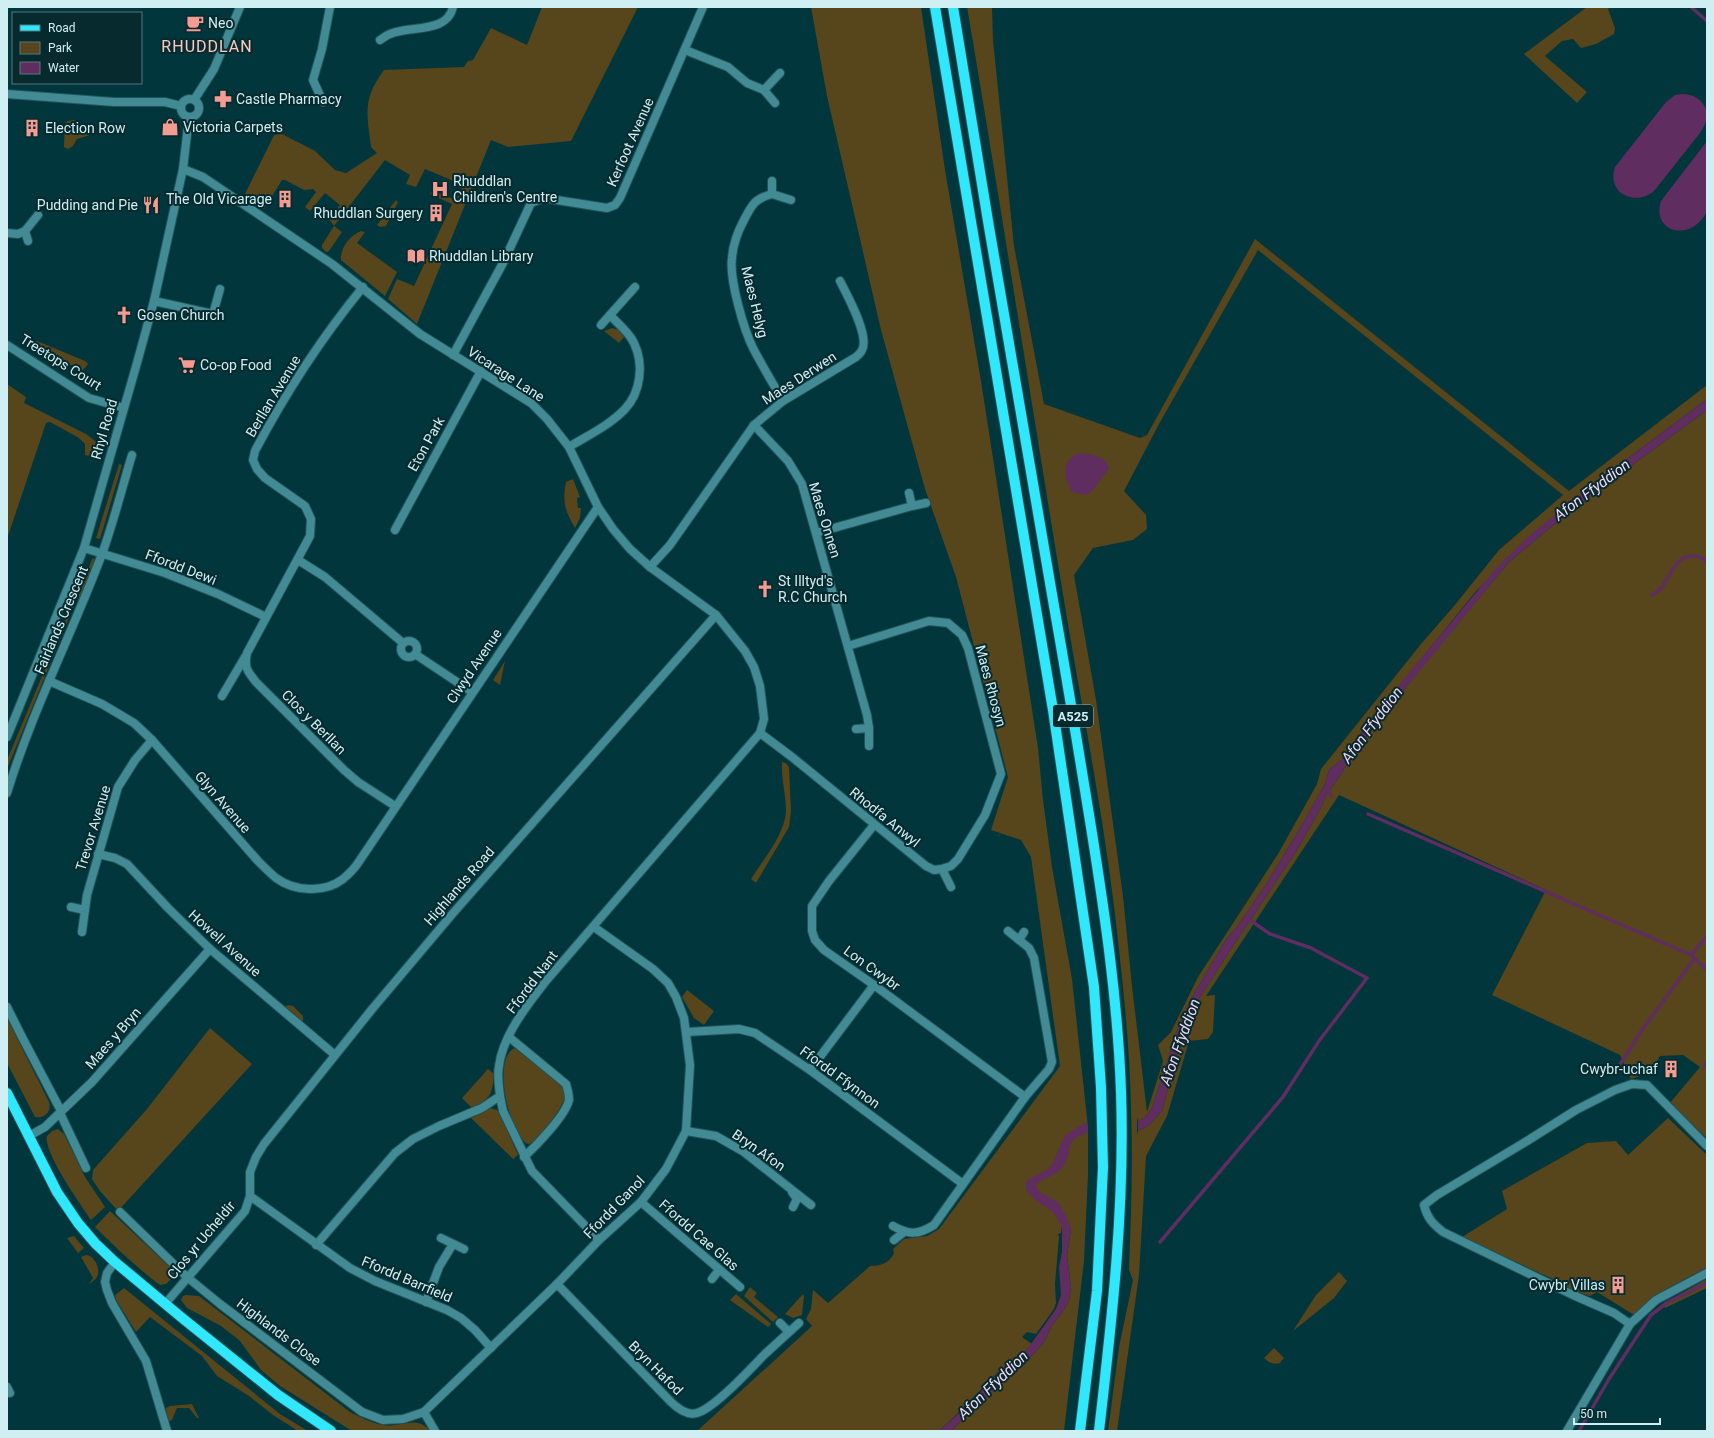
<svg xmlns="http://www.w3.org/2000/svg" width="1714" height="1438" font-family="Roboto,sans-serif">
	<rect width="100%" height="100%" fill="#00363c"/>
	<g fill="#57451b" fill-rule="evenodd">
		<path d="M542 7H638L571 141 508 147 491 140 417 324 388 299 397 279 414 286 452 204 430 194 431 192 435 194 436 192 456 200 463 185 425 169 416 187 406 184 410 175 385 160 334 226 342 232 329 251 326 252 322 248V245L334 226 329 219 340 205 325 193 310 211 305 207 316 192 313 189 304 190 285 180H282L264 209 245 194 274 135 282 134 315 151 335 170 346 173 377 153 371 147C367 114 362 99 384 70L464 67 468 61 473 60 491 28 527 45Z"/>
		<path d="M811 7H921L945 170 981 381 1038 748 1043 800 1052 867 1072 979 1088 1127V1175L1084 1261 1064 1431H951L1010 1374 1023 1366 1044 1342 1052 1325 1062 1313 1069 1300 1071 1288 1067 1256 1071 1229 1062 1226 1061 1233 1058 1234 1059 1237 1055 1284 1056 1303 1054 1309 1036 1334 1027 1332 1022 1337 1032 1344C1021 1358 1008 1363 996 1374 977 1393 959 1413 939 1431H697L812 1326 806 1319 811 1309 813 1290 828 1303 870 1266C880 1266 890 1263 894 1253L893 1249 904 1239 927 1236 939 1229 1060 1066 1031 857 1021 840 991 830 1008 777 956 577 925 489 881 330 827 96Z"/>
		<path d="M967 7H992L993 40 1014 246 1044 404 1140 438 1147 435 1255 239 1569 491 1707 385V399L1583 492 1477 590 1357 738 1341 760 1329 770 1325 784 1302 825 1267 883 1237 927 1227 938 1191 999 1178 1028 1152 1108 1145 1117 1138 1121 1137 1117V1135L1138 1131 1149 1125 1162 1111 1181 1040 1192 1010 1227 955 1297 850 1322 806 1326 795 1342 773 1347 762 1429 658 1509 562 1551 527 1627 469 1707 410V936L1705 938 1707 940V1138L1669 1104 1700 1067 1683 1055 1660 1056 1651 1072 1631 1079 1620 1055 1492 995 1546 890 1339 795 1206 996 1215 995 1213 1032 1208 1039 1189 1041 1167 1116 1146 1156 1139 1275 1117 1431H1108L1119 1347 1133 1280 1129 1270C1131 1216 1133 1163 1131 1109 1130 1056 1125 1003 1119 950 1106 822 1079 696 1059 570 1028 382 999 195 967 7ZM1258 250 1563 495 1499 550 1454 606 1421 644 1321 769 1317 784 1278 854 1198 977 1171 1032 1158 1045 1163 1061 1147 1112 1132 986 1123 896 1096 700 1074 575 1093 548 1133 540 1147 529 1146 515 1124 491 1159 424Z"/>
		<polygon points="1587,7 1611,7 1608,9 1615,28 1614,34 1596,44 1581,48 1573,39 1562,41 1545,56 1587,92 1577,103 1524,54"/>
		<polygon points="74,120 80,125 92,124 93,129 90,135 77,139 73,146 68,149 64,147 64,145 65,123 68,121"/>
		<polygon points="396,200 398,202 386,226 380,227 377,225"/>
		<path d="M361 231 365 232 357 243 397 272 385 296 341 260C340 248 350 235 361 231Z"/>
		<polygon points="612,328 619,330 624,337 619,343 604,331"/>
		<polygon points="37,341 85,361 88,364 83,370 31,349 29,346 30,342"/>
		<polygon points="7,384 26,397 24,403 86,434 99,444 97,450 91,456 85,455 85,444 79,438 50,422 46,423 7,539"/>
		<polygon points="119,464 122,465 100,539 96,538"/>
		<path d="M573 479 580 497 577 498 578 508H581L580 518 575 528C565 511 562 502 566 482Z"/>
		<polygon points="94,558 95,560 78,605 79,595 92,559"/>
		<polygon points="73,602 75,603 7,769 7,760"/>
		<polygon points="505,661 500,685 493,680"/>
		<path d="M782 762 786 763 789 767 791 811 789 827 756 883 751 879C763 860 785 834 786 811 786 795 781 779 782 762Z"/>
		<polygon points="687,990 714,1011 704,1025 694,1018 682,997"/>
		<polygon points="288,1005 293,1006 303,1016 303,1022 302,1024 283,1007"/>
		<path d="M7 1018 49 1102C52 1111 45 1119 35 1117L7 1063Z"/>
		<polygon points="210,1028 252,1064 118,1211 100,1191 92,1179 93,1170 147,1109"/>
		<path d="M515 1048 518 1049 561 1085C564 1090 565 1094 564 1100 561 1109 537 1142 529 1144 513 1144 489 1059 515 1048Z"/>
		<path d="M488 1069 494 1074C492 1095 491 1098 472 1108L462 1098Z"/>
		<polygon points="490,1108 497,1110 500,1114 518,1155 513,1159 471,1118"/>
		<polygon points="1668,1118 1707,1155 1707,1267 1665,1290 1653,1298 1634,1315 1597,1292 1590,1296 1574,1291 1555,1280 1462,1237 1507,1209 1502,1191 1587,1143 1616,1141 1628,1155"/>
		<path d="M58 1129 64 1134 85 1177 105 1207 91 1220C81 1205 43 1152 47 1136L52 1131Z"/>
		<path d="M110 1211 173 1270 174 1276 166 1284 160 1285C137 1268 116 1248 95 1227Z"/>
		<polygon points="74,1236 84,1248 78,1253 67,1238"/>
		<path d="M86 1255C95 1256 101 1269 97 1277 95 1280 92 1282 89 1284L93 1278 81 1257Z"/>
		<polygon points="1339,1272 1347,1281 1334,1298 1293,1331 1316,1295"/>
		<polygon points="1707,1279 1707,1288 1665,1308 1664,1303"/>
		<polygon points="750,1287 757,1293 754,1297 778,1317 773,1322 744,1296"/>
		<polygon points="124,1288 280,1414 308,1431 298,1431 273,1415 249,1396 217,1376 202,1356 150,1317 136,1332 116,1300 115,1295"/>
		<polygon points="736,1294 771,1324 768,1327 730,1300"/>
		<polygon points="803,1294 804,1296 802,1315 793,1318 785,1314"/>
		<path d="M186 1295 199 1296 350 1412C360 1417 371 1423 382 1425 402 1428 415 1414 431 1431H352L280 1386 261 1370 240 1341 221 1326 187 1308 181 1300 183 1296Z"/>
		<path d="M1274 1348 1284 1358 1280 1363C1274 1365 1269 1363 1264 1358Z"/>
		<polygon points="192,1404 199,1418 197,1418 189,1408 177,1408 172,1420 168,1422 166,1408 170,1406"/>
	</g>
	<g fill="#5f2d60">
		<path d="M1682 94C1698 94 1712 107 1705 124 1701 133 1694 140 1689 147 1677 162 1666 176 1654 191 1635 207 1606 193 1615 167L1666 102 1675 95Z"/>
		<path d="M1707 141C1707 152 1709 207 1706 213 1691 242 1651 233 1661 201Z"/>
		<polygon points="1707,399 1707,410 1627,469 1551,527 1509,562 1372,729 1347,762 1342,773 1326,795 1322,806 1297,850 1227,955 1192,1010 1181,1040 1162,1111 1149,1125 1138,1131 1138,1121 1145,1117 1152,1108 1178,1028 1191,999 1227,938 1237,927 1267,883 1302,825 1325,784 1329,770 1341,760 1404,679 1498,566 1529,536 1583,492"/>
		<path d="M1079 453C1090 454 1106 456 1109 468L1093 490 1086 495 1072 492C1064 477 1060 460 1079 453Z"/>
		<path d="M1087 1122 1088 1132C1058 1143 1077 1152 1060 1170 1053 1177 1043 1177 1036 1185L1037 1189 1041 1193 1058 1202 1068 1220 1071 1229 1067 1256 1071 1288 1069 1300 1062 1313 1052 1325 1044 1342 1023 1366 1010 1374 951 1431H939L968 1405 997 1374 1023 1355 1056 1309 1061 1295 1059 1267 1062 1252V1226L1052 1211 1035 1200 1026 1190V1183L1029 1179 1047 1170 1053 1163 1065 1135Z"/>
	</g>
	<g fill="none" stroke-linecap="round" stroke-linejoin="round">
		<g stroke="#5f2d60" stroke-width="3.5">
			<polyline points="1691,7 1707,21"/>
			<path d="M1652 595C1670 587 1670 556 1693 556 1698 556 1704 558 1707 562"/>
			<polyline points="1327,789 1331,796"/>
			<polyline points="1368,814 1691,955 1707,970"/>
			<polyline points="1691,955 1707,936"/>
			<polyline points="1619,1066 1642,1030 1694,959"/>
			<polyline points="1704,1067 1707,1062"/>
			<polyline points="1160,1242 1283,1097 1319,1041 1367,978 1311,948 1270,934 1247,918"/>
			<polyline points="1696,1275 1707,1268"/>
			<polyline points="1579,1431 1609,1379 1651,1315 1668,1302 1707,1283"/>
		</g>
		<g stroke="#215459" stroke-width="10">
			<g id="minor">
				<path d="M380 40C383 38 387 35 390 34 410 25 447 34 453 7"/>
				<polyline points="685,50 728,67 747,83 764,90 775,103"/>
				<polyline points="764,90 780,73"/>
				<polyline points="323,102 313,80 322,49 330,7"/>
				<polyline points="772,181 772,194 791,200"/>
				<path d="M772 194C754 199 752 205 744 220 738 231 733 245 732 258 729 279 744 331 754 350 763 367 773 384 783 401"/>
				<polyline points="7,233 18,234 25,231"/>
				<polyline points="28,241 25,231 38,215"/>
				<path d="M363 287C323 336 285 394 255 451L253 460 257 469 265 478 305 506 311 519 310 536 247 653C244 667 247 671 256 682L344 770 358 782 395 806"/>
				<polyline points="154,301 213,314 220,289"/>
				<polyline points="601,325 635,287"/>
				<polyline points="7,345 89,398 124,408"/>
				<polyline points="453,355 503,263 531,203 544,198 607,208 615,205 620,198 703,7"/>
				<polyline points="754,425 788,461 802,484 867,715 869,728 856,729"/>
				<path d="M569 447C587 436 610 425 625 409 641 392 644 364 634 343 629 332 618 324 610 315"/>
				<polyline points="912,506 926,503"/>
				<polyline points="395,530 481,371"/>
				<polyline points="816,533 912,506 909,493"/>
				<polyline points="84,548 165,573 218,594 266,617"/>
				<polyline points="298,560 325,577 403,643"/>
				<path d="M650 567 670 545 754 425 783 401 856 357C858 355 861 353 862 350 870 336 847 295 840 281"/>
				<circle cx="409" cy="649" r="8"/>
				<polyline points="415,654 472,692"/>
				<path d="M49 681 102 704 134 723 152 740 258 861C264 867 270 873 276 878 295 892 325 893 343 879 349 874 354 869 358 863L598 507"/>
				<polyline points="222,696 245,657"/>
				<polyline points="869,728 869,746"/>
				<path d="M7 793C32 711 72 634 102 554 114 521 122 488 132 455"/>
				<polyline points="874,825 829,881 812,906 812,931 815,940 824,950 874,985 1025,1097"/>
				<polyline points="98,854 115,858 127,864 168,908 210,949 335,1055"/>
				<polyline points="942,869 951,887"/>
				<polyline points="71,907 85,910"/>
				<polyline points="82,932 87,895 118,787 135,760 152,740"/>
				<polyline points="1019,940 1024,932"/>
				<polyline points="7,1007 22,1037 61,1111"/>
				<polyline points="687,1032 739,1029 755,1033 810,1070 963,1184"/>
				<path d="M509 1037 566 1084C568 1090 569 1094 569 1100 566 1115 536 1146 524 1157"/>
				<polyline points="810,1070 874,985"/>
				<polyline points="500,1096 503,1111 532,1171 599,1240"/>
				<polyline points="60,1113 86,1168"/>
				<polyline points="686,1131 716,1136 744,1152 811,1205"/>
				<polyline points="29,1136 45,1127 92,1082 210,949"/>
				<polyline points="792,1192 797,1199 793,1207"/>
				<polyline points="250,1196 350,1268 375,1281 447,1310 461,1318 475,1330 491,1348"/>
				<polyline points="641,1202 740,1287"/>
				<polyline points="120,1212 187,1277 220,1304 362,1412 383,1420 403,1419 424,1412 435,1431"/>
				<path d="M893 1226C909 1235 918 1235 934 1225L1025 1097 1049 1069 1052 1062 1034 958 1029 948 1008 931"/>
				<polyline points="441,1238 464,1249"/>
				<polyline points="894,1240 904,1232"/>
				<path d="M316 1245 395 1153 413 1139 439 1126 482 1108 500 1096C499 1086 497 1076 499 1066 503 1035 528 1004 546 981L760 733 792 757 926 866 934 870 942 869 951 866 958 859 985 815 1001 774 968 648 962 635 948 623 929 621 848 646"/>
				<polyline points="115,1262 107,1273 105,1282 107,1290 112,1303 146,1361 167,1431"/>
				<polyline points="712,1279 719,1270"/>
				<path d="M557 1284 670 1401C677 1408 687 1416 697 1413 715 1408 751 1368 765 1354 776 1344 788 1333 799 1323"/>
				<polyline points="426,1302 439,1267 453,1244"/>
				<polyline points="165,1304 245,1211 250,1196 250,1172 256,1157 264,1144 373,1008 454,912 716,615"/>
				<polyline points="780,1323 789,1332"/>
				<path d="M1630 1324 1614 1313 1573 1295 1443 1232C1433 1224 1427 1218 1424 1205L1437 1195 1527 1141 1576 1110 1615 1090 1632 1084 1647 1085 1707 1146"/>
				<polyline points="7,1387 10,1393"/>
				<polyline points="424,1412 557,1284 599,1240 641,1202 666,1169 686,1131 690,1065 684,1018 676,997 668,983 653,969 594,927"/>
				<polyline points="1567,1431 1630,1324 1656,1300 1707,1273"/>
			</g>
		</g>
		<g stroke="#215459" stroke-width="10">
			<g id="tertiary">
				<polyline points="7,94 114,102 165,102 181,106"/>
				<circle cx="190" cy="108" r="9"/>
				<polyline points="194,100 214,69 240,7"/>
				<polyline points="183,169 203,177 332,264 420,334 531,403 547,419 569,447 598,507 613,529 630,549 650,567 716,615 745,651 754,667 760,686 764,719 760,733"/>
				<polyline points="7,737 84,548 137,363 154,301 183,169 189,117"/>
			</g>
		</g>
		<g stroke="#215459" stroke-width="12">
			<g id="primary">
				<polyline points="935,7 1053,710 1094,987 1101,1087 1103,1167 1097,1291 1080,1431"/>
				<path d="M953 7C985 207 1019 406 1054 606 1067 679 1079 753 1091 827 1105 915 1118 1003 1121 1092 1125 1206 1112 1319 1099 1431"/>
				<polyline points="7,1093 57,1192 78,1223 95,1243 115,1262 181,1317 278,1395 331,1431"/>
			</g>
		</g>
		<use href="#minor" stroke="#428a94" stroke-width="8"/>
		<use href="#tertiary" stroke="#428a94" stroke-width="8"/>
		<use href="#primary" stroke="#30e7fb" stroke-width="10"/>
	</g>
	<defs>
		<g id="cafe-bare" transform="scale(1.38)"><path d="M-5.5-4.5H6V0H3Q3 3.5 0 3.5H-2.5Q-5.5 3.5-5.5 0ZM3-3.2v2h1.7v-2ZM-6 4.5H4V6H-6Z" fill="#f59c92" stroke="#062a2e" stroke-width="2.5" paint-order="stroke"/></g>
		<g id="pharmacy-bare" transform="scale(1.38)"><path d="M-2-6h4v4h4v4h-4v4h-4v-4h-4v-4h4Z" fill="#f59c92" stroke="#062a2e" stroke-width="2.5" paint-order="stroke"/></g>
		<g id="shop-bare" transform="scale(1.38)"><path d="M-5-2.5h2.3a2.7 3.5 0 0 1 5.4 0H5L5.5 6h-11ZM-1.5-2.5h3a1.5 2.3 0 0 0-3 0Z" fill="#f59c92" stroke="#062a2e" stroke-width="2.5" paint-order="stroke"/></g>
		<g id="building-bare" transform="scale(1.38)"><path d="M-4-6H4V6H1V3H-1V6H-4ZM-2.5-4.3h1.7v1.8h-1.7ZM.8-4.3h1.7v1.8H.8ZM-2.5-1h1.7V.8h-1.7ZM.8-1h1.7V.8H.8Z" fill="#f59c92" stroke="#062a2e" stroke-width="2.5" paint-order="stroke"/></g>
		<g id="hospital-bare" transform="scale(1.38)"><path d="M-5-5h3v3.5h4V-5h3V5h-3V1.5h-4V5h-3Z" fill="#f59c92" stroke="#062a2e" stroke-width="2.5" paint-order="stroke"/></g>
		<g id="restaurant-bare" transform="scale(1.38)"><path d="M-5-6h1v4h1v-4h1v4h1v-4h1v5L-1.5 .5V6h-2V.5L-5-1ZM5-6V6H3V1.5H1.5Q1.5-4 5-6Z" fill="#f59c92" stroke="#062a2e" stroke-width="2.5" paint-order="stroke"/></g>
		<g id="library-bare" transform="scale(1.38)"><path d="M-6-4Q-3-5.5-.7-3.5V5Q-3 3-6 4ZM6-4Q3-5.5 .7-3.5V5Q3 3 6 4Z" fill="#f59c92" stroke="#062a2e" stroke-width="2.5" paint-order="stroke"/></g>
		<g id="church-bare" transform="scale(1.38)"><path d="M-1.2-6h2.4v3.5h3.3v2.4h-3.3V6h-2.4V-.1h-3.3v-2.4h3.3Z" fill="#f59c92" stroke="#062a2e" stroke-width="2.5" paint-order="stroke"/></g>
		<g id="supermarket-bare" transform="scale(1.38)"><path d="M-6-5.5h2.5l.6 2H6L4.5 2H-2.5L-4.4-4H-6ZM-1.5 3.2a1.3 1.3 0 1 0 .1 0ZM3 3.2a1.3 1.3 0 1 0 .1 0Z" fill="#f59c92" stroke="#062a2e" stroke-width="2.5" paint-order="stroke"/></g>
	</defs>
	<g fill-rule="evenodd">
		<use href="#cafe-bare" x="195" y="23"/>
		<use href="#pharmacy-bare" x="223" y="99"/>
		<use href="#shop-bare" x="170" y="127"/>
		<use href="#building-bare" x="32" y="128"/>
		<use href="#hospital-bare" x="440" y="189"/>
		<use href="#building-bare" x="285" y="199"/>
		<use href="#restaurant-bare" x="151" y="205"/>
		<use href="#building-bare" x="436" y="213"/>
		<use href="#library-bare" x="416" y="256"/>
		<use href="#church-bare" x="124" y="315"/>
		<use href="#supermarket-bare" x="187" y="365"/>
		<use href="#church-bare" x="765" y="589"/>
		<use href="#building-bare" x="1671" y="1069"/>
		<use href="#building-bare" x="1618" y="1285"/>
	</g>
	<g text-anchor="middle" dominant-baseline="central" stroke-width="4" stroke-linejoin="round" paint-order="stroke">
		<rect fill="#062a2e" stroke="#93b4b8" stroke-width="1" x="1053" y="705" width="40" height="22" rx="3"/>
		<g font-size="13" font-weight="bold" fill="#cfeff3">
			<text x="1073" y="716">A525</text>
		</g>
		<g font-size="14" fill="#cfeff3" stroke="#062a2e" text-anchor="start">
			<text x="208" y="23">Neo</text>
			<text x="236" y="99">Castle Pharmacy</text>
			<text x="183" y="127">Victoria Carpets</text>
			<text x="45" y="128">Election Row</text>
			<text x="453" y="181">Rhuddlan<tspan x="453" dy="16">Children's Centre</tspan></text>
			<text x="272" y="199" text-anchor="end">The Old Vicarage</text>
			<text x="138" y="205" text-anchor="end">Pudding and Pie</text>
			<text x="423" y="213" text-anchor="end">Rhuddlan Surgery</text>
			<text x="429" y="256">Rhuddlan Library</text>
			<text x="137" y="315">Gosen Church</text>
			<text x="200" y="365">Co-op Food</text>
			<text x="778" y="581">St Illtyd's<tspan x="778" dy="16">R.C Church</tspan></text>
			<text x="1658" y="1069" text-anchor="end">Cwybr-uchaf</text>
			<text x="1605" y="1285" text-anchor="end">Cwybr Villas</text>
		</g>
		<g font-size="14" fill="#cfeff3" stroke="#062a2e">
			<text transform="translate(630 142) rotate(-66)">Kerfoot Avenue</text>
			<text transform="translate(755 302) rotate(76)">Maes Helyg</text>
			<text transform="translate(61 362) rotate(32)">Treetops Court</text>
			<text transform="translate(506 374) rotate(33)">Vicarage Lane</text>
			<text transform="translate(799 378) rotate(-33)">Maes Derwen</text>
			<text transform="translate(273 396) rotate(-59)">Berllan Avenue</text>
			<text transform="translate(104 429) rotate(-74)">Rhyl Road</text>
			<text transform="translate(426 444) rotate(-61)">Eton Park</text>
			<text transform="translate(825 520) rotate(73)">Maes Onnen</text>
			<text transform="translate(181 567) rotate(21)">Ffordd Dewi</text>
			<text transform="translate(61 620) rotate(-67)">Fairlands Crescent</text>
			<text transform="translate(474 666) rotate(-56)">Clwyd Avenue</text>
			<text transform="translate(991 686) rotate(75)">Maes Rhosyn</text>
			<text transform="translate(314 722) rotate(45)">Clos y Berllan</text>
			<text transform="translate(223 802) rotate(49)">Glyn Avenue</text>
			<text transform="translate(885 817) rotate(39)">Rhodfa Anwyl</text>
			<text transform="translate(93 828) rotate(-73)">Trevor Avenue</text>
			<text transform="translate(459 886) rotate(-49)">Highlands Road</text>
			<text transform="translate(225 943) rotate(42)">Howell Avenue</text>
			<text transform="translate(872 968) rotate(36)">Lon Cwybr</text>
			<text transform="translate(532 982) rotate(-53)">Ffordd Nant</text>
			<text transform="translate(113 1038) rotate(-49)">Maes y Bryn</text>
			<text transform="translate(840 1077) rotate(36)">Ffordd Ffynnon</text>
			<text transform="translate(759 1150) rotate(35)">Bryn Afon</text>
			<text transform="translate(614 1207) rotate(-46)">Ffordd Ganol</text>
			<text transform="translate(699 1235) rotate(41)">Ffordd Cae Glas</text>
			<text transform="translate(201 1240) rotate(-50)">Clos yr Ucheldir</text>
			<text transform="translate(407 1279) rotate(23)">Ffordd Barrfield</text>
			<text transform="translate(279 1332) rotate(37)">Highlands Close</text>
			<text transform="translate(656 1368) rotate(45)">Bryn Hafod</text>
		</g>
		<g font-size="15" font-style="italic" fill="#f7d8f6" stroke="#062a2e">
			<text transform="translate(1592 490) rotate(-37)">Afon Ffyddion</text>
			<text transform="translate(1372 725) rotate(-53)">Afon Ffyddion</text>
			<text transform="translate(1180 1042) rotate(-70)">Afon Ffyddion</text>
			<text transform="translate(993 1385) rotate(-44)">Afon Ffyddion</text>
		</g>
		<g font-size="16" letter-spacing="1" fill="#fcc8c2" stroke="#062a2e">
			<text x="207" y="46">RHUDDLAN</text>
		</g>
	</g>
	<rect width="1714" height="1438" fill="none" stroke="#cfeff3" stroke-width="16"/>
	<rect x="12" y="12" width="130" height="72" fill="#062a2e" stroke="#56797d"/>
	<rect x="20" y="25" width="20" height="6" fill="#30e7fb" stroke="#56797d"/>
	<text x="48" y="32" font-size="12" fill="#cfeff3">Road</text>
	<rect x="20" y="42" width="20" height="12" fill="#57451b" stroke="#56797d"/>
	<text x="48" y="52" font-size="12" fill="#cfeff3">Park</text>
	<rect x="20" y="62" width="20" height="12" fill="#5f2d60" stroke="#56797d"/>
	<text x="48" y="72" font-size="12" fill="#cfeff3">Water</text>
	<path d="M1574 1418v6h86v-6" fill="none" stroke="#cfeff3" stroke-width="2"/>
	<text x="1580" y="1418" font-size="12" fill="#cfeff3" stroke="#062a2e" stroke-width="3" paint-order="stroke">50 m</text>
</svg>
